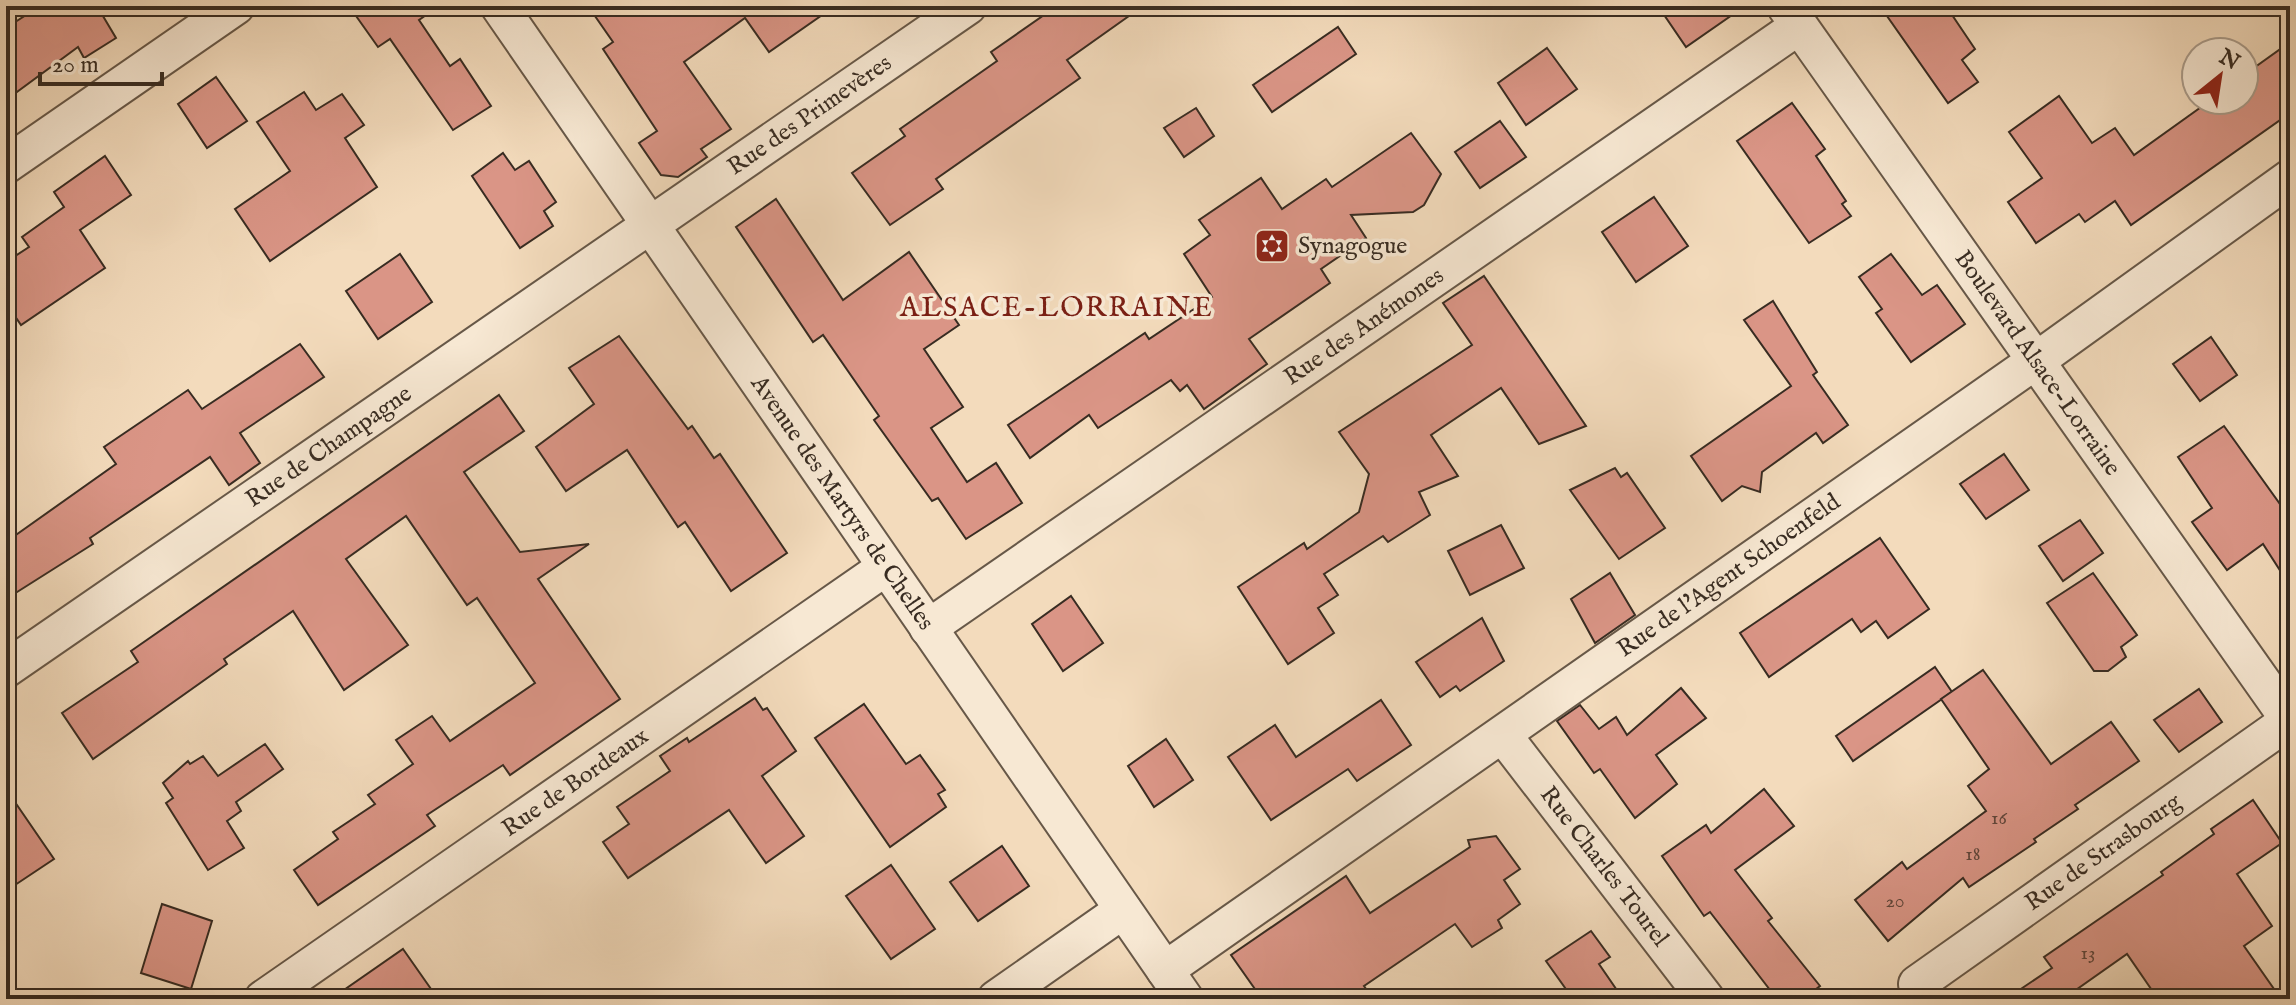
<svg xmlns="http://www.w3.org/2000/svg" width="2296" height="1005" font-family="'IM FELL English',serif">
	<rect width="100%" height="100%" fill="#f3dbbc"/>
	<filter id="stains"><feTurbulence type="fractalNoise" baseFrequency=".0025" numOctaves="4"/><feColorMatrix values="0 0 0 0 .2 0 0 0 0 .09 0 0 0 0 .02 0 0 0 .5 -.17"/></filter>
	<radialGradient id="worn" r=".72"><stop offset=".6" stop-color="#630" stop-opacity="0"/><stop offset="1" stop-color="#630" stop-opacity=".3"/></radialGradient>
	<g fill="#da9586" stroke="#382c22" stroke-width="2">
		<polygon points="40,6 97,6 116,38 84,58 78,47 6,100 6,28"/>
		<polygon points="349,6 439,6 419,20 450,66 460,59 491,106 453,130 390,39 378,47"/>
		<polygon points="588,6 835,6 769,52 745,18 684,62 731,129 701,149 707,157 678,177 661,175 639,143 657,131 603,49 613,42"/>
		<polygon points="1057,6 1143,6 1067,60 1080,78 936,179 943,189 890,225 852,173 905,136 900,129 997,61 991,52"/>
		<polygon points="1658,6 1745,6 1686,47"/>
		<polygon points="1880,6 1946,6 1975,49 1962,60 1978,82 1948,103"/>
		<polygon points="1338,27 1356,54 1272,112 1253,85"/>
		<polygon points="2290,42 2290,113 2131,225 2115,201 2085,222 2079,214 2036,243 2008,202 2042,178 2009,132 2059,96 2092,143 2115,128 2134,155 2211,100 2244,100 2244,75"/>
		<polygon points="1547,48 1577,89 1526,125 1498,83"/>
		<polygon points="216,77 247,121 207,148 178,104"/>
		<polygon points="304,92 316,110 342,94 364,125 345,138 377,187 270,261 235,209 290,171 257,122"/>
		<polygon points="1792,103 1825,149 1816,156 1846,201 1842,204 1851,216 1809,243 1737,141"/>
		<polygon points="1196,108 1214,136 1184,157 1164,128"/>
		<polygon points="1500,121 1526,157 1480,188 1455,152"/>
		<polygon points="1411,133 1441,174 1424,205 1413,212 1351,215 1366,238 1321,269 1330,283 1249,339 1267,364 1204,409 1187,385 1180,391 1171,380 1098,428 1089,415 1030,458 1008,425 1145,333 1149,339 1212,297 1184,254 1210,235 1199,220 1261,178 1282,209 1326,179 1332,187"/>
		<polygon points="503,153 515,170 529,161 556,202 544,211 553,226 520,248 472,176"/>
		<polygon points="105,156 131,195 80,230 105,268 21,325 6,303 6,262 29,247 22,237 64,207 54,192"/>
		<polygon points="1654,197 1688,246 1636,282 1602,232"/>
		<polygon points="776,199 843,300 909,252 959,325 924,349 963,407 931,428 967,482 996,463 1022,503 966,539 938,498 932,501 874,420 879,416 823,335 813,342 736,227"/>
		<polygon points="400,254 432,302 378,339 346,291"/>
		<polygon points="1891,254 1922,295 1937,285 1965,324 1911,362 1876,313 1882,309 1859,277"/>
		<polygon points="1484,276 1586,426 1539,444 1501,388 1431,435 1458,476 1419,492 1430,515 1388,542 1383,536 1324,574 1338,595 1318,608 1334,633 1288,664 1238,587 1304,543 1307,549 1359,512 1369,474 1339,432 1472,345 1443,303"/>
		<polygon points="1773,301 1817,372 1813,375 1848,425 1823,443 1816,433 1762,472 1760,492 1742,486 1722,501 1691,456 1791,386 1744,320"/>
		<polygon points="619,336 688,429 692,426 714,458 720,454 787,553 731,591 685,522 678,527 627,450 566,491 536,447 594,404 569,368"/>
		<polygon points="2211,337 2237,375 2200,401 2173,364"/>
		<polygon points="300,344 324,377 240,433 260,463 229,485 210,457 90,538 93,544 6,599 6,542 116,464 104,447 188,390 202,409"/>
		<polygon points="499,395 524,431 464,472 520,552 589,544 538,579 620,699 510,775 503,765 427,815 435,826 318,905 294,870 338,839 333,832 375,804 368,795 413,764 396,740 432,716 450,741 535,683 477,598 467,605 406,516 346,559 408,645 344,690 293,611 224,659 227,664 93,759 62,713 138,662 131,651"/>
		<polygon points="2224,426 2290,518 2290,586 2263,544 2227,570 2192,522 2212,508 2178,457"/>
		<polygon points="2004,454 2029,490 1986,519 1960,484"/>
		<polygon points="1615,468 1621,477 1627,473 1665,528 1619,559 1570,490"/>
		<polygon points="2080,520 2103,553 2063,581 2039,546"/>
		<polygon points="1501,525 1524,568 1470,595 1448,551"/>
		<polygon points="1880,538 1929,609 1888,638 1876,621 1861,632 1852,619 1769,677 1740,633"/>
		<polygon points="1610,573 1635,615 1595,643 1571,599"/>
		<polygon points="2093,573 2137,635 2121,647 2126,657 2108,671 2094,671 2047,603"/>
		<polygon points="1071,596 1103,643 1063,671 1032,624"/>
		<polygon points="1482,618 1504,661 1460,691 1456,686 1440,697 1416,662"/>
		<polygon points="1935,667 1952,692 1853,761 1836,736"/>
		<polygon points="1983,670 2051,764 2111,722 2139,761 2075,805 2078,809 2034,839 2036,842 1969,887 1963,878 1888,941 1855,900 1902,862 1907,869 1986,811 1968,786 1989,769 1941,699"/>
		<polygon points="1681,688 1706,718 1656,755 1677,784 1635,818 1600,769 1594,773 1557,721 1580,705 1599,729 1616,717 1627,735"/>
		<polygon points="2199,689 2222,722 2179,752 2154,720"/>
		<polygon points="755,698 763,710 767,708 796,751 762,776 804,836 766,863 729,810 628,878 603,842 629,824 617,807 670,771 660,756 687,738 689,742"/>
		<polygon points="1381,700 1411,745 1357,781 1348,769 1271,820 1228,757 1275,725 1296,757"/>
		<polygon points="864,704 906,764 920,755 945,790 938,794 946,807 890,847 815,738"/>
		<polygon points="1166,739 1193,780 1154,807 1128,766"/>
		<polygon points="265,744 283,769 236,802 241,811 227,821 244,848 208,870 166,803 173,798 163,783 188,761 190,764 203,756 218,776"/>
		<polygon points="6,789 54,859 6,891"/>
		<polygon points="1764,789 1794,826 1735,870 1772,918 1768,921 1820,986 1803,999 1777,999 1710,912 1704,916 1662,856 1706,825 1711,833"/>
		<polygon points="2253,800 2282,843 2237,874 2272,926 2244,946 2281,999 2158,999 2127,954 2063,999 2006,999 2052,968 2044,957 2163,875 2161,872 2214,834 2211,829"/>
		<polygon points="1496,836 1520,869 1504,880 1520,904 1498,920 1502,928 1472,947 1455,924 1364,986 1373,999 1262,999 1231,955 1346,876 1370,913 1470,847 1468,840"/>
		<polygon points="1002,846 1029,886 978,921 950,882"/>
		<polygon points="891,865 935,929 891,959 846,896"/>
		<polygon points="162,904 212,921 191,989 141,973"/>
		<polygon points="1591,931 1610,957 1599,964 1623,999 1573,999 1546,961"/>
		<polygon points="403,949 438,999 331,999"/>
	</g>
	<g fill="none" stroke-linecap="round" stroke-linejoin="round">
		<g stroke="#675848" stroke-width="40">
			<g id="street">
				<path id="s1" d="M499 6 1185 999"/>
				<path id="s2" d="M1786 7 2290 721"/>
				<polyline points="6,165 236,6"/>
				<path id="s3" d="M928 628 1799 26"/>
				<path id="s4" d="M6 669 968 6"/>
				<path id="s5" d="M1503 735 1706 999"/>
				<path id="s6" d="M1165 970 2051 350 2290 178"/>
				<path id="s7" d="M1917 984 2290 720"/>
				<path id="s8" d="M263 999 886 567"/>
				<polyline points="996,999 1123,910"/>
			</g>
		</g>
		<use href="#street" stroke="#f7e8d3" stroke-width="36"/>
	</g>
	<defs>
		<g id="synagogue-square" transform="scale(1.8)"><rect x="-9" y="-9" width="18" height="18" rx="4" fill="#8f2418" stroke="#f7e8d3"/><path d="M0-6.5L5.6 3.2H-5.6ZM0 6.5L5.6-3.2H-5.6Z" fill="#fff"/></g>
	</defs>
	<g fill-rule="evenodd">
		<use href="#synagogue-square" x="1272" y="246"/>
	</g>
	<g text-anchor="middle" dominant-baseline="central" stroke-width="7" stroke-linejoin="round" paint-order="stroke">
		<g font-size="20" fill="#60463b">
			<text x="1999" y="818">16</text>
			<text x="1973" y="854">18</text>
			<text x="1895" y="901">20</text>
			<text x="2088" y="953">13</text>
		</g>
		<g font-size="24" fill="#382c22" stroke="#f7e8d3">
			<text stroke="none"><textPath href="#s4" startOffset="976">Rue des Primevères</textPath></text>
			<text stroke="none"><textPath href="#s3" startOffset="530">Rue des Anémones</textPath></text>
			<text stroke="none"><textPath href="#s2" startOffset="436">Boulevard Alsace-Lorraine</textPath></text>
			<text stroke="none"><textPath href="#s4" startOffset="392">Rue de Champagne</textPath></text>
			<text stroke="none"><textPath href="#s1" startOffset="604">Avenue des Martyrs de Chelles</textPath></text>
			<text stroke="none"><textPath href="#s6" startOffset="688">Rue de l'Agent Schoenfeld</textPath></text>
			<text stroke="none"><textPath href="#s8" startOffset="380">Rue de Bordeaux</textPath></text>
			<text stroke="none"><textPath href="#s7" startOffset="228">Rue de Strasbourg</textPath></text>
			<text stroke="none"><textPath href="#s5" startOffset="166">Rue Charles Tourel</textPath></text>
		</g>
		<g font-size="24" fill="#382c22" stroke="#f7e8d3" text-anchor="start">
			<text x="1298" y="246">Synagogue</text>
		</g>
		<g font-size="28" letter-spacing="2" fill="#7a1f14" stroke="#f7e8d3">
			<text x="1057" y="308">ALSACE-LORRAINE</text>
		</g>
	</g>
	<rect width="2296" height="1005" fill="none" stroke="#f3dbbc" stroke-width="32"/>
	<rect x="8" y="8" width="2280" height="989" fill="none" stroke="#382c22" stroke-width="4"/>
	<rect x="16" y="16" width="2264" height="973" fill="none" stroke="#382c22" stroke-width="2"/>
	<g transform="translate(2220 76) rotate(30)"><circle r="38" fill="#f7e8d3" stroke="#ab9d8c" stroke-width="2"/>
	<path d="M0-6L14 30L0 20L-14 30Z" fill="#8f2418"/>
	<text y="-12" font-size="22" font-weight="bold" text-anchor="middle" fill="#382c22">N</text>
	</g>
	<path d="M40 72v12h122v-12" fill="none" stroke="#382c22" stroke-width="4"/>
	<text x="52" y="72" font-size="24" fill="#382c22" stroke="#f7e8d3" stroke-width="6" paint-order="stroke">20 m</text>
	<rect width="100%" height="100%" filter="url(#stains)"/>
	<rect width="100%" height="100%" fill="url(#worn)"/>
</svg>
